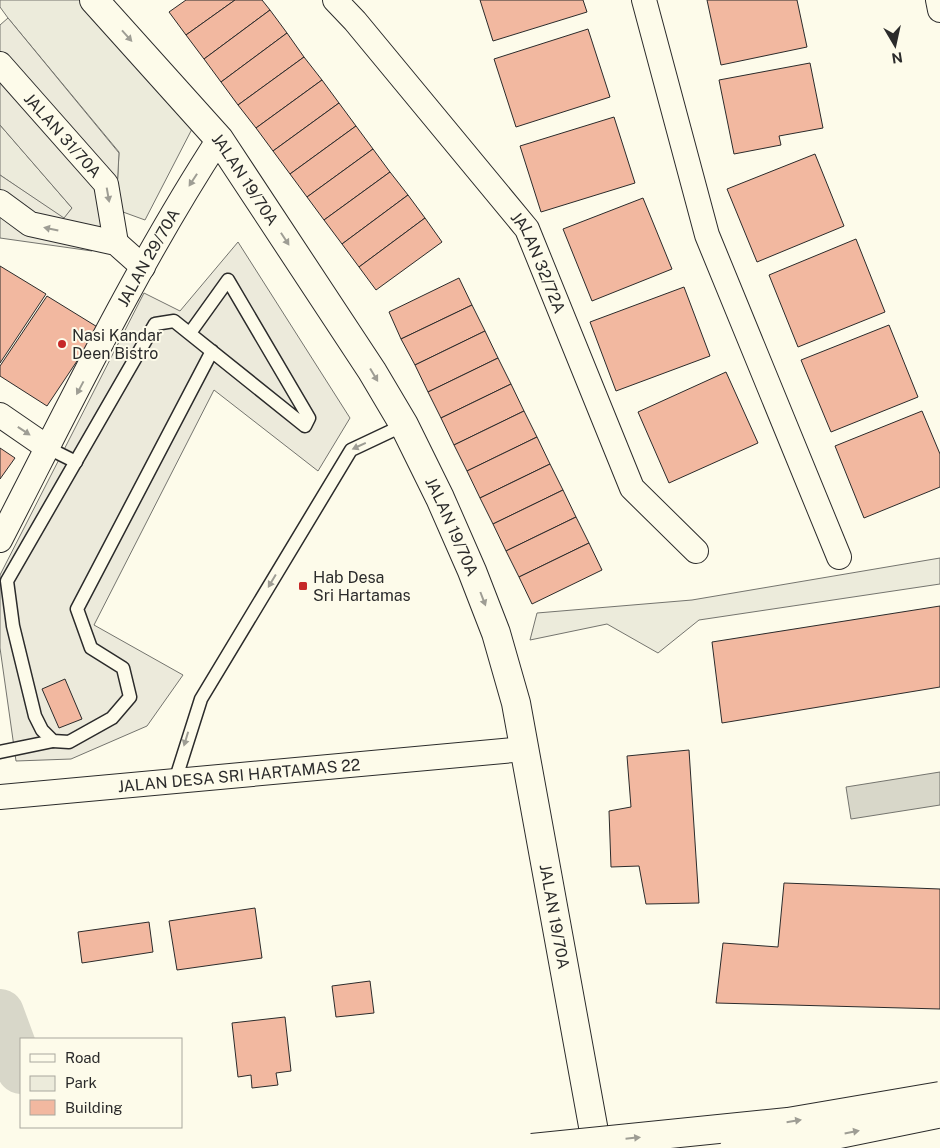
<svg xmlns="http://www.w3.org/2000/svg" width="940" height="1148" font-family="'Public Sans',sans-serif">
	<rect width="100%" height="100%" fill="#fdfbea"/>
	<g fill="#ecebdb" stroke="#74746e">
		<polygon points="0,0 81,0 192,129 145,220 123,212 117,191 119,152 8,18 0,7"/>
		<polygon points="0,125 72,208 64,219 0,175"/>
		<polygon points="940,558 940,584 699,620 658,653 607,624 530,640 537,613 692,600"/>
	</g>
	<g fill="#eceadb" stroke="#74746e">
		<polygon points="8,18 119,153 117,191 123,212 92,251 0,238 0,175 64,218 72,208 0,125 0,25"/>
		<polygon points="238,242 350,418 318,471 214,390 94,625 183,675 147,726 71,759 16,761 0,648 0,575 144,293 180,311"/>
	</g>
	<polygon fill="#d8d7c9" stroke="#74746e" points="940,772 940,805 851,819 846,787"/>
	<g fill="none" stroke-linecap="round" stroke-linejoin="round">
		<polyline stroke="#d8d7c9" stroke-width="48" points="0,1013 21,1070"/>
	</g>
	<g fill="#f2b8a0" stroke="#2b2b2b">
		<polygon points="186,0 235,0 186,35 169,12"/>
		<polygon points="235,0 262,0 270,10 204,59 186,35"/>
		<polygon points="480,0 583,0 587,12 493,41"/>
		<polygon points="707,0 797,0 807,47 721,65"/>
		<polygon points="270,10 287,33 221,82 204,59"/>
		<polygon points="588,29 610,97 516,127 494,59"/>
		<polygon points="287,33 304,57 238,105 221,82"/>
		<polygon points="304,57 322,80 256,128 238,105"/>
		<polygon points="810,63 823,128 779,136 781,145 734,154 719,80"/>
		<polygon points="322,80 339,103 273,151 256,128"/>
		<polygon points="339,103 356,126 290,174 273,151"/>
		<polygon points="614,117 635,183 541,212 520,146"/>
		<polygon points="356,126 373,149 307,197 290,174"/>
		<polygon points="373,149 390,172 324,220 307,197"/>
		<polygon points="815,154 844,226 757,262 727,189"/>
		<polygon points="390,172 408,195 342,244 324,220"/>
		<polygon points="408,195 425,218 359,267 342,244"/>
		<polygon points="643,198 672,269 592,301 563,229"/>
		<polygon points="425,218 442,242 376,290 359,267"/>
		<polygon points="856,239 885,312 798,347 769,275"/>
		<polygon points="0,266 46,294 0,363"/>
		<polygon points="459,278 472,305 401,339 389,312"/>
		<polygon points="684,287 710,356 616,391 590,322"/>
		<polygon points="47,296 99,328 47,406 0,376 0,366"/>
		<polygon points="472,305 485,331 415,365 401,339"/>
		<polygon points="889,325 918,397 831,432 801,360"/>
		<polygon points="485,331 498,358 428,392 415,365"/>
		<polygon points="498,358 511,384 441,418 428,392"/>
		<polygon points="726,372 758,443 669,483 638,412"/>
		<polygon points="511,384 524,411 454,445 441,418"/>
		<polygon points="524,411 537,437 467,471 454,445"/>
		<polygon points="922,411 940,454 940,487 864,518 835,446"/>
		<polygon points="537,437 550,464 480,498 467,471"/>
		<polygon points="0,448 15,458 0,479"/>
		<polygon points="550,464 563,490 493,524 480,498"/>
		<polygon points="563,490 576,517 506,551 493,524"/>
		<polygon points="576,517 589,543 519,577 506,551"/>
		<polygon points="589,543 602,570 532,604 519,577"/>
		<polygon points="940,606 940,687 722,723 712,642"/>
		<polygon points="65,679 82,719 59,728 42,689"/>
		<polygon points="689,750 699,903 646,904 639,866 611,867 609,811 631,807 627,756"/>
		<polygon points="784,883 940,889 940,1009 716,1003 723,943 778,947"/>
		<polygon points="255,908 262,958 177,970 169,921"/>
		<polygon points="149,922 153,952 82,963 78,932"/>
		<polygon points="370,981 374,1013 336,1017 332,986"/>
		<polygon points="285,1017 291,1071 276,1073 278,1085 252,1088 251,1075 238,1077 232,1023"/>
	</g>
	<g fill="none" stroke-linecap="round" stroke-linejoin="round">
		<g stroke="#2b2b2b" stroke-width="15">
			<g id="service">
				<polyline points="190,333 228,280 309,418 305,426 174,321 155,324 7,581 13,626 35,716 42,730 53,741 69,742 112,718 130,697 123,668 91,648 77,609 212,351"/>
				<polyline points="48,448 76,462"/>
				<polyline points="0,752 53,741"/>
				<polyline points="175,781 201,699 351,450 404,425"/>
			</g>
		</g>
		<g stroke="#2b2b2b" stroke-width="26">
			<g id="minor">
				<path id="s1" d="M335 0 355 21 527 229 632 488 696 551"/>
				<polyline points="644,0 707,235 839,557"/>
				<polyline points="938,0 940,10"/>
				<path id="s2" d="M0 64 106 184 116 243"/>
				<polyline points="0,202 30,224 116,243 143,267"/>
				<polyline points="0,415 48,448"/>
				<path id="s3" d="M0 540C69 406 137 265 219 139"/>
				<path id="s4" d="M0 797 525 749"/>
			</g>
		</g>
		<g stroke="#2b2b2b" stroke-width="30">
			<g id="tertiary">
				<path id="s5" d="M94 0 219 139 372 371 404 425 440 498 472 571 496 633 516 703 597 1148"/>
			</g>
		</g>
		<use href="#service" stroke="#fdfbea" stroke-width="12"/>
		<use href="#minor" stroke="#fdfbea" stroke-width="24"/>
		<use href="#tertiary" stroke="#fdfbea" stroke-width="28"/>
		<g stroke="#2b2b2b" stroke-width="30" stroke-linecap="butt">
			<g id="motorway-bridge">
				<polyline points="532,1148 788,1122 940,1096"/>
				<polyline points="734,1148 820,1138 937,1114"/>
			</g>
		</g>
		<use href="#motorway-bridge" stroke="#fdfbea" stroke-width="28"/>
	</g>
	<defs><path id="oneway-solid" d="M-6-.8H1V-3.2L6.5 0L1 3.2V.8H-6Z" transform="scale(1.25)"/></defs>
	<g fill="#9e9d94">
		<use href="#oneway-solid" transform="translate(127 36) rotate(48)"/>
		<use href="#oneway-solid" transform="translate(193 180) rotate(123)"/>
		<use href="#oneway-solid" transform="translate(108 195) rotate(80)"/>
		<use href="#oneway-solid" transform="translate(51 229) rotate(-168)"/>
		<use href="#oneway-solid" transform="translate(285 239) rotate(57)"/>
		<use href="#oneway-solid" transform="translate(374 375) rotate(59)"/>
		<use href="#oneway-solid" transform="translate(80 388) rotate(118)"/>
		<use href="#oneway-solid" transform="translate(24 431) rotate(34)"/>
		<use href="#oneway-solid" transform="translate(359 446) rotate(155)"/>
		<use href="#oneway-solid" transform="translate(272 581) rotate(121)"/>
		<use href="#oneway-solid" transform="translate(483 599) rotate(69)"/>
		<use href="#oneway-solid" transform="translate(186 739) rotate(107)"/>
		<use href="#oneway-solid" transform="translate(794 1121) rotate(-9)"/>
		<use href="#oneway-solid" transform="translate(852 1132) rotate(-11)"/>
		<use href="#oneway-solid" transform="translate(633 1138) rotate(-6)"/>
	</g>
	<g fill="#c62828" stroke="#fdfbea" stroke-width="2">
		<circle cx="62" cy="344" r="5"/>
		<rect x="298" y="581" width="10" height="10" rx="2.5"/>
	</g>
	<g text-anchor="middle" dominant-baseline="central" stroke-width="4" stroke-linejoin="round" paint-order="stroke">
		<g font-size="16" fill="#2b2b2b" stroke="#fdfbea">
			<text stroke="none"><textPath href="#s2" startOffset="95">JALAN 31/70A</textPath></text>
			<text stroke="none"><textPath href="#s5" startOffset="235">JALAN 19/70A</textPath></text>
			<text stroke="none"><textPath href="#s3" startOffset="319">JALAN 29/70A</textPath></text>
			<text stroke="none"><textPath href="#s1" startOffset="334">JALAN 32/72A</textPath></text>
			<text stroke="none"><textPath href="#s5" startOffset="640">JALAN 19/70A</textPath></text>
			<text stroke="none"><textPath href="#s4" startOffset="240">JALAN DESA SRI HARTAMAS 22</textPath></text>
			<text stroke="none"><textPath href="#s5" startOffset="1045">JALAN 19/70A</textPath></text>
		</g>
		<g font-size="16" fill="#2b2b2b" stroke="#fdfbea" text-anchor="start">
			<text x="72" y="335">Nasi Kandar<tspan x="72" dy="18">Deen Bistro</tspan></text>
			<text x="313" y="577">Hab Desa<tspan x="313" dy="18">Sri Hartamas</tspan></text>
		</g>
	</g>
	<rect x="20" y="1038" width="162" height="90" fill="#fdfbea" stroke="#a9a89e"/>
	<rect x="30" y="1054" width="25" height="8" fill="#fdfbea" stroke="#a9a89e"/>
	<text x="65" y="1063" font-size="15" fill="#2b2b2b">Road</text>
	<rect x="30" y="1076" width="25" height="15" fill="#ecebdb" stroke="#a9a89e"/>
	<text x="65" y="1088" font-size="15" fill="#2b2b2b">Park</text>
	<rect x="30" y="1100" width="25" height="15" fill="#f2b8a0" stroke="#a9a89e"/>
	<text x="65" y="1113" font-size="15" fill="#2b2b2b">Building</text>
	<g transform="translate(895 45) rotate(171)" stroke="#fdfbea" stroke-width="4" paint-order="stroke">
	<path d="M0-4L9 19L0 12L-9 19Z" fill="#2b2b2b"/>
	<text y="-8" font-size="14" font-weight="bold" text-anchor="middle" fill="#2b2b2b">N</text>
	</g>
</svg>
